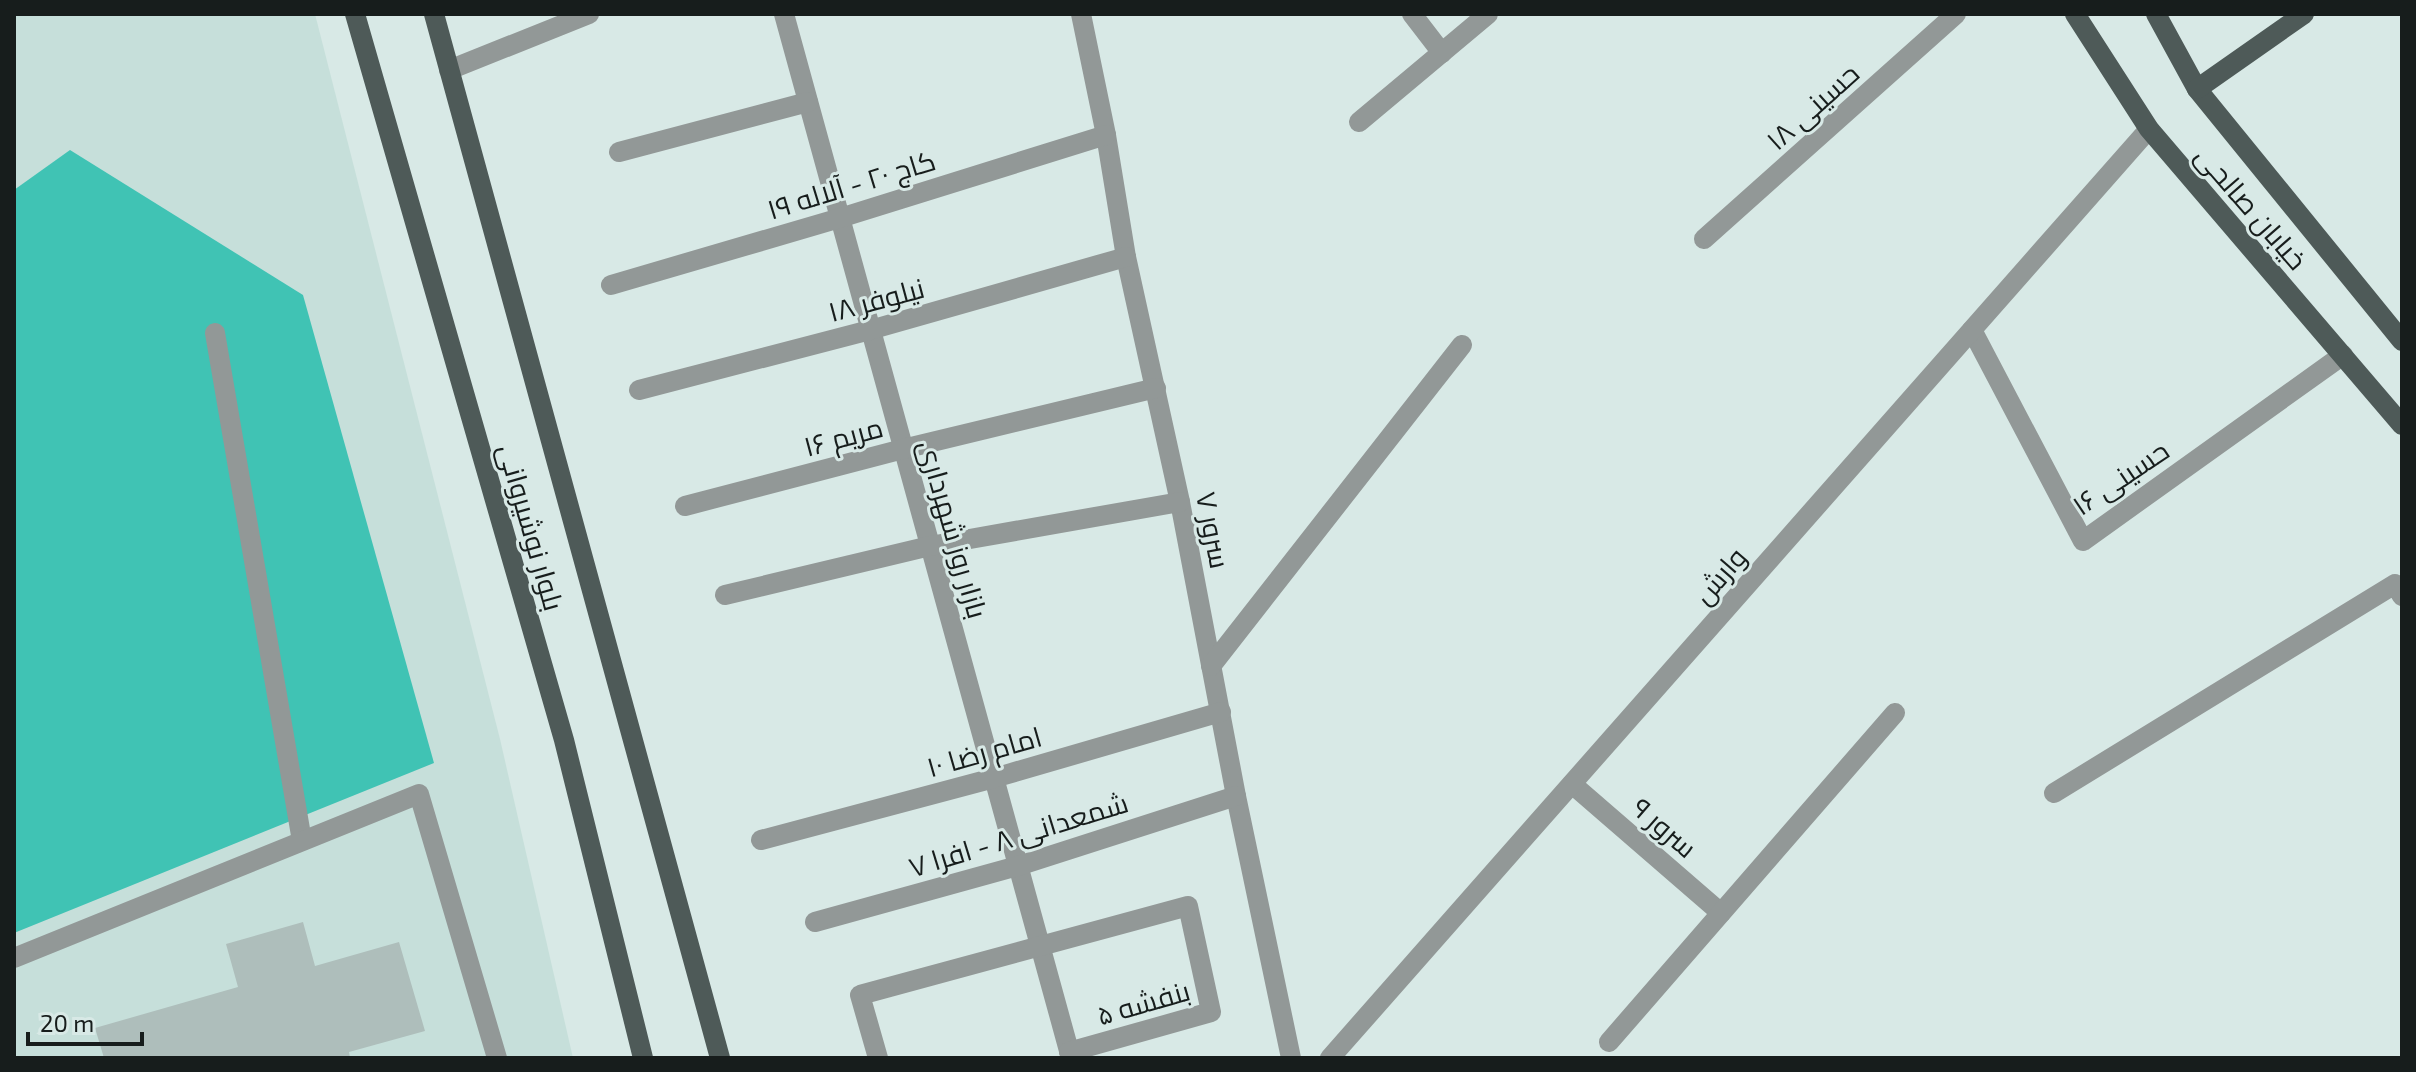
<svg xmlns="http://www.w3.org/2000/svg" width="2416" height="1072" font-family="'Exo 2',Cairo,sans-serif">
	<rect width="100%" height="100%" fill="#d8e9e6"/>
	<polygon fill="#c6dfda" points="14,14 315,14 500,739 573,1058 14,1058"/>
	<polygon fill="#40c3b4" points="70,150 303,295 434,763 14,933 14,190"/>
	<polygon fill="#aebebb" points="303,922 315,966 399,942 425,1031 349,1052 350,1058 104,1058 95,1028 238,987 226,944"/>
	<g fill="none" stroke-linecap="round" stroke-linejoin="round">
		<g stroke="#929897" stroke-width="20">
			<polyline points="784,14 1071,1058"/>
			<polyline points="1081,14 1106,135 1126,257 1180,502 1236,796 1291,1058"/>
			<polyline points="1412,14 1442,53"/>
			<polyline points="449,70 589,14"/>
			<polyline points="1359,122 1488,14"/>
			<polyline points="619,152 808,102"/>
			<polyline points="1704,239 1956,14"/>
			<polyline points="611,285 840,218 1106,135"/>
			<polyline points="1972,330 2083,541 2343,355"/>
			<polyline points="215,333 302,841"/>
			<polyline points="639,390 870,330 1126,257"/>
			<polyline points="685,506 903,449 1156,388"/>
			<polyline points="725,595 930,546 1180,502"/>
			<polyline points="1211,666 1462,345"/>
			<polyline points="1572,784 1721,913"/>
			<polyline points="2054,793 2395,584 2402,596"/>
			<polyline points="761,840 994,778 1221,712"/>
			<polyline points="815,922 1018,866 1236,796"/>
			<polyline points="14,958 419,794 497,1058"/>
			<polyline points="1609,1042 1895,713"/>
			<polyline points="878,1058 860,995 1188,906 1211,1012 1069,1052"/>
			<polyline points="1330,1058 2149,129"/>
		</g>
		<g stroke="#4e5a58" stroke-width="20">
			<polyline points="355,14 564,740 643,1058"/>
			<polyline points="434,14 720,1058"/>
			<polyline points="2075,14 2149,129 2402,425"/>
			<polyline points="2156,14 2197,89 2402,341"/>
			<polyline points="2197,89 2304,14"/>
		</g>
	</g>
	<g text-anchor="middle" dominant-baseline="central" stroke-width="6" stroke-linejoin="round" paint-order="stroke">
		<g font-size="28" fill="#171d1c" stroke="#d8e9e6">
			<text transform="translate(1812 106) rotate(-42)">حسینی ۱۸</text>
			<text transform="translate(851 184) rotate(-17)">کاج ۲۰ - آلاله ۱۹</text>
			<text transform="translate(2252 207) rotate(49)">خيابان صالحی</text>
			<text transform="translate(876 299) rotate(-15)">نیلوفر ۱۸</text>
			<text transform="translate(843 436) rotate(-15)">مریم ۱۶</text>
			<text transform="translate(2120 477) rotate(-34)">حسینی ۱۶</text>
			<text transform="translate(532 527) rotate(74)">بلوار نوشیروانی</text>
			<text transform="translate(954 529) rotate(74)">بازار روز شهرداری</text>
			<text transform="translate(1214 530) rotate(79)">سرور ۷</text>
			<text transform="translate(1719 575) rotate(-49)">وارش</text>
			<text transform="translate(984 751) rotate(-16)">امام رضا ۱۰</text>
			<text transform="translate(1665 827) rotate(41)">سرور ۹</text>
			<text transform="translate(1018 834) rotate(-17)">شمعدانی ۸ - افرا ۷</text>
			<text transform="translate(1143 1002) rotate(-16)">بنفشه ۵</text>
		</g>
	</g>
	<rect width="2416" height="1072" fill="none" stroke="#171d1c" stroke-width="32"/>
	<path d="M28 1032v12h114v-12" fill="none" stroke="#171d1c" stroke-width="4"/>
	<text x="40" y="1032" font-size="24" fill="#171d1c" stroke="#d8e9e6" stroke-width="6" paint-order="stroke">20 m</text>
</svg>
